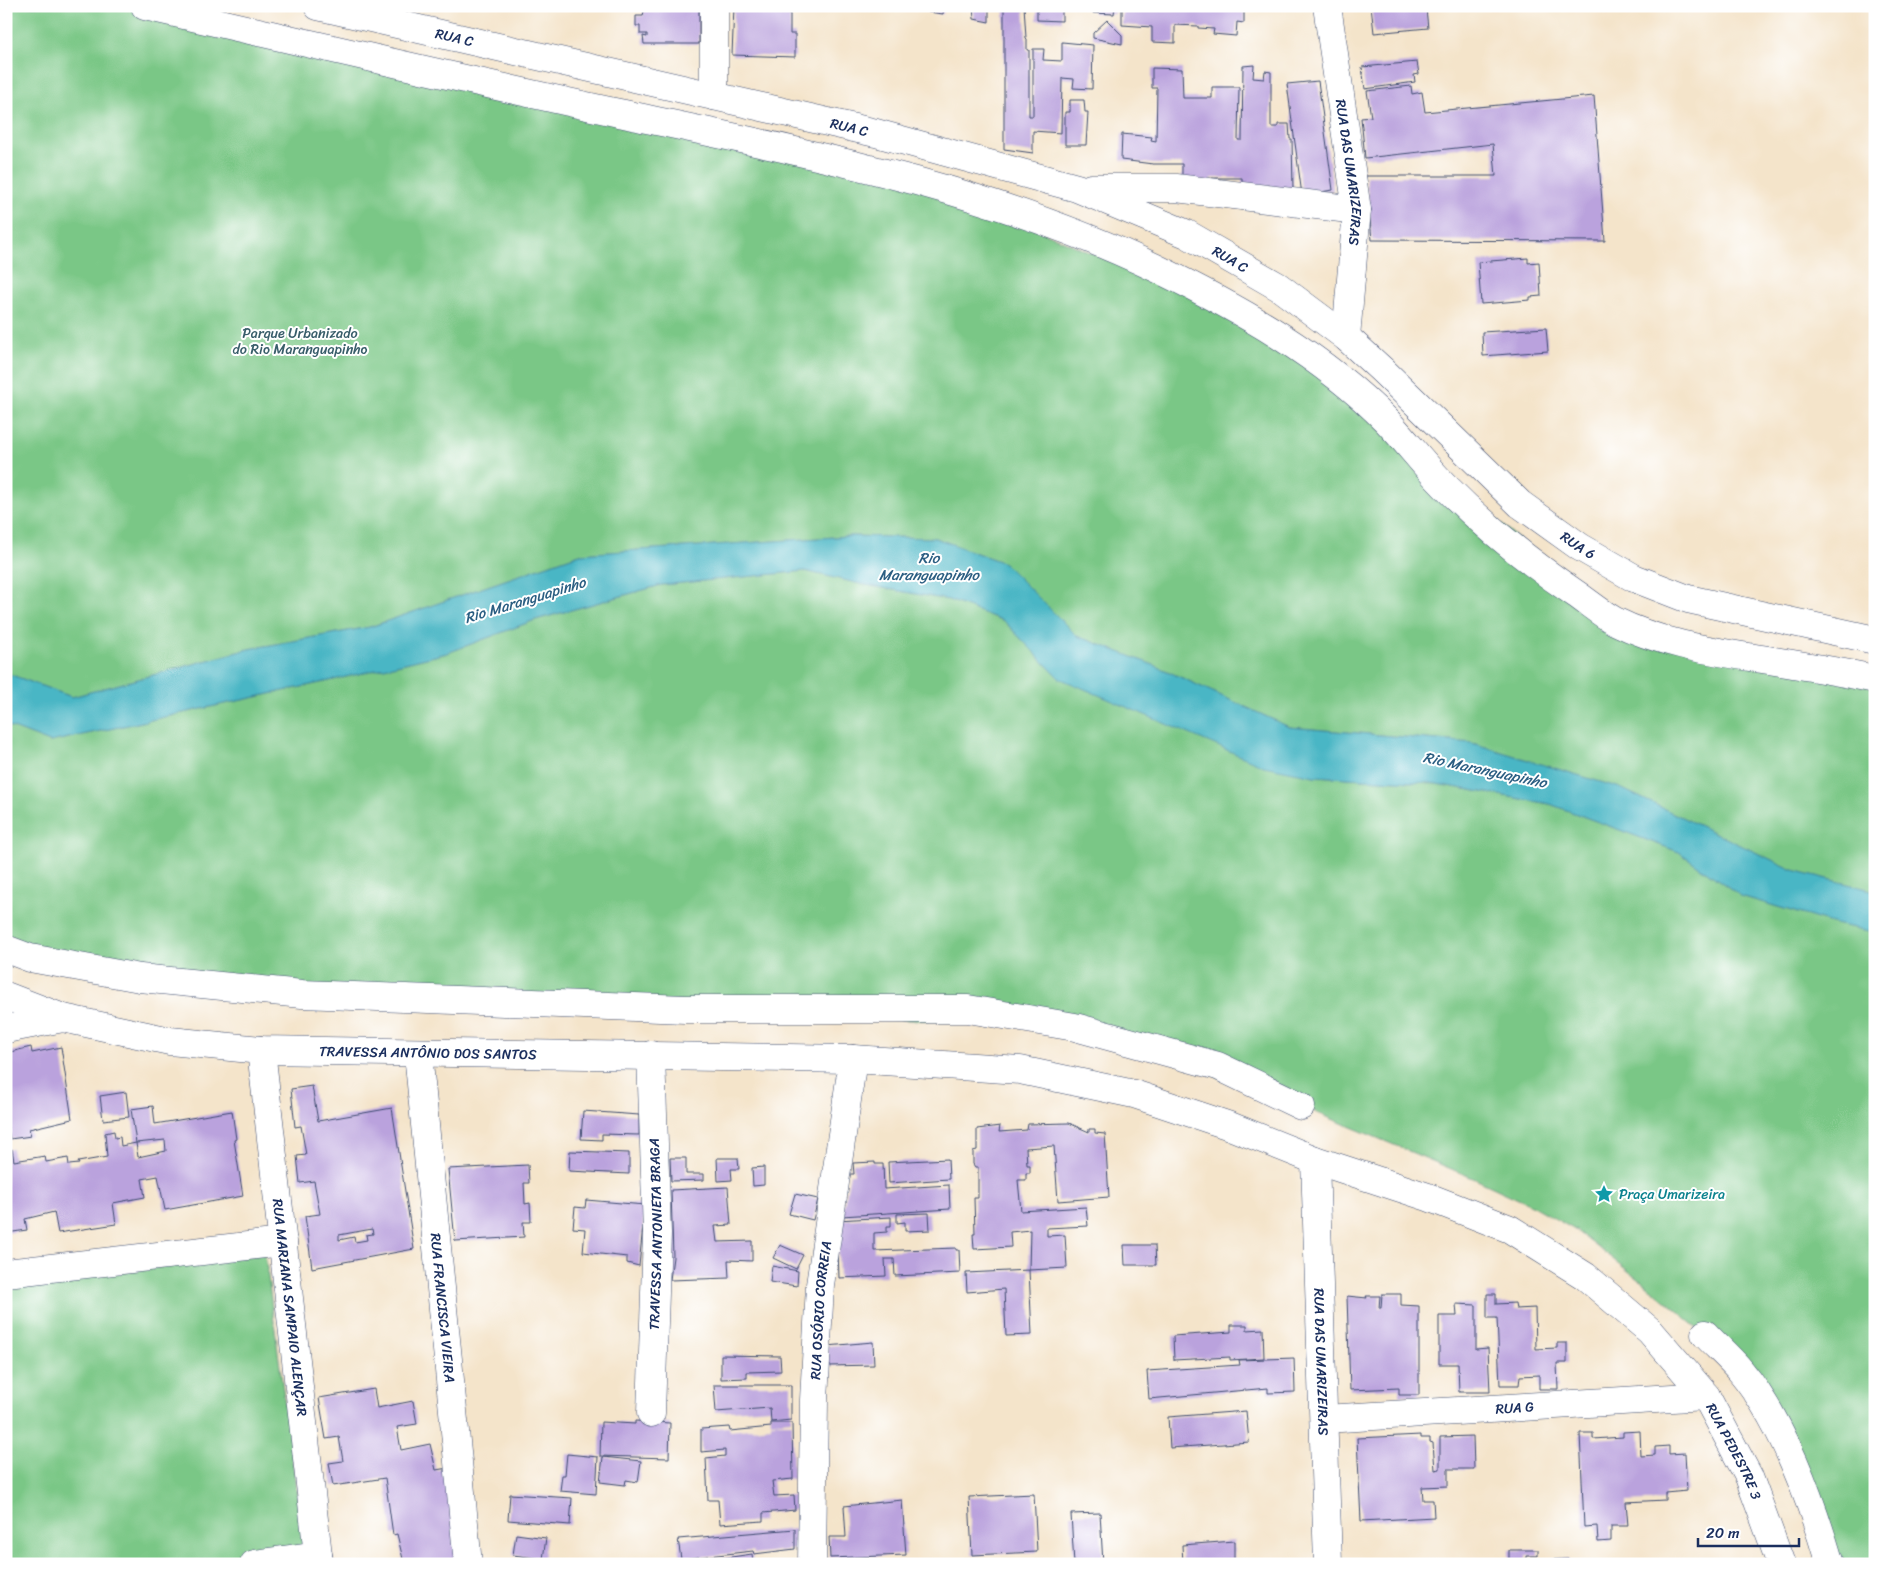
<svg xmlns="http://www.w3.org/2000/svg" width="1881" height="1570" font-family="Sriracha,sans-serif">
	<rect width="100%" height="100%" fill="#fff"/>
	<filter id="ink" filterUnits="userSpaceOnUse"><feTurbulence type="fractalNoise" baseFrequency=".02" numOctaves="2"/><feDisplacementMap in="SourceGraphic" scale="10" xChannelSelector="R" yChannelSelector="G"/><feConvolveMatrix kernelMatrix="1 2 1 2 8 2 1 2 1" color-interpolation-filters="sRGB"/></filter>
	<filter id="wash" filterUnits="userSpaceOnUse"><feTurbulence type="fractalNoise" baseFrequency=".0096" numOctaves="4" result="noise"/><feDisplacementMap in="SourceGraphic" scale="20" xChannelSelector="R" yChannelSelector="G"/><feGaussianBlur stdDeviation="1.12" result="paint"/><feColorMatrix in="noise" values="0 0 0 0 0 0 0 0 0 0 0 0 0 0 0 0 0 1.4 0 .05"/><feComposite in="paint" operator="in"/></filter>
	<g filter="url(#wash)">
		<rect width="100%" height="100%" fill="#f4e4ca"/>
		<g fill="#7ac786" stroke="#4a7b72">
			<polygon points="6,6 145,6 936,186 1275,332 1614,620 1875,679 1875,891 1793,870 1620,788 1472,743 1289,727 1156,666 1076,636 1004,563 935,538 850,536 580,554 370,627 249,649 72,697 6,673"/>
			<polygon points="805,571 861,584 949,600 1004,621 1059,678 1314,776 1431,783 1550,804 1679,852 1741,896 1835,924 1875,932 1875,1564 1830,1564 1800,1475 1705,1334 1653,1290 1575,1230 1531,1205 1473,1178 1301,1106 1075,1027 302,994 6,949 6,725 50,742 329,681 447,653 535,620 661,585"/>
			<polygon points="265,1254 304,1547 175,1564 6,1564 6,1286"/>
		</g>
		<polygon fill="#49b6c5" stroke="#327292" points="850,536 935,538 1004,563 1077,636 1156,666 1289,727 1472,743 1620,788 1793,870 1875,891 1875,932 1835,924 1741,896 1679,852 1550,804 1431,783 1314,776 1264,766 1059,678 1004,621 949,600 861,584 805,571 661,585 535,620 447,653 329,681 50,742 6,725 6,673 72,697 249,649 370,627 580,554"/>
		<g id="blocks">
			<g fill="#baa2dd" fill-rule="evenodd">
				<polygon points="645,6 699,6 699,44 644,44 643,36 647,37 647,34 640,34 640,26 636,26 636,16 643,16"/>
				<polygon points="734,6 790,7 790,34 795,34 795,57 732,55"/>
				<polygon points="929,6 944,6 943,14 928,12"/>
				<polygon points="973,6 989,6 989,22 974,19"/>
				<polygon points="1004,6 1024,6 1026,38 1027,39 1027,50 1029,50 1029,116 1033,116 1033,49 1044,49 1043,60 1062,61 1062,42 1093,45 1092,89 1073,88 1074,79 1062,78 1061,133 1033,131 1033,153 1004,149"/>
				<polygon points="1037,6 1062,6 1062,21 1037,20"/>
				<polygon points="1093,6 1115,6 1114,14 1093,13"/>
				<polygon points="1122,6 1244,6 1244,23 1237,22 1236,36 1213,34 1214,29 1198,28 1198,26 1175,25 1175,43 1152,42 1152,27 1122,25"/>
				<polygon points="1371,6 1440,6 1440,8 1426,9 1428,28 1374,33"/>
				<polygon points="1107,20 1122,35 1122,44 1093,38 1093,33"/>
				<polygon points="1417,62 1419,74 1414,75 1415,82 1365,89 1362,67"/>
				<polygon points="1254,65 1253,78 1264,79 1265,71 1271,72 1271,127 1278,127 1278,124 1289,124 1290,139 1292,139 1293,189 1242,184 1242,178 1212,178 1212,182 1182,180 1182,164 1153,164 1121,160 1122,134 1152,137 1151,140 1156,141 1157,88 1152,88 1152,68 1182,69 1183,98 1212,98 1212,87 1239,87 1238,140 1242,140 1243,66"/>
				<polygon points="1318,81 1333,190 1302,195 1287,84"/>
				<polygon points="1411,86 1412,94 1422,92 1425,112 1594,96 1605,241 1372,240 1366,176 1496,176 1493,144 1365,158 1361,118 1371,117 1367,91"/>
				<polygon points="1070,100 1084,100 1085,112 1088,112 1086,145 1065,145 1065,112 1070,112"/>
				<polygon points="1528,258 1528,263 1539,262 1541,296 1530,297 1530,300 1481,304 1478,262"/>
				<polygon points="1546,328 1548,351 1483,356 1482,332"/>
				<polygon points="31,1047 32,1053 61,1047 72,1119 29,1129 31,1136 10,1139 6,1119 6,1053"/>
				<path d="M312 1086 318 1121 392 1108 414 1249 312 1268 305 1216 320 1214 314 1181 300 1183 297 1156 306 1155 301 1126 295 1127 291 1089ZM372 1229 373 1234 366 1235 367 1240 355 1242 354 1237 339 1240V1235Z"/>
				<polygon points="126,1092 129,1117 103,1120 100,1096"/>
				<path d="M153 1106 155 1124 232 1111 236 1139 234 1140 243 1196 165 1210 158 1176 142 1179 145 1197 113 1203 116 1224 58 1233 54 1212 25 1219 27 1230 6 1233V1150L12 1149 14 1161 45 1156 46 1162 68 1158 69 1165 79 1164 78 1162 107 1157 105 1133 114 1131 115 1138 120 1137 121 1146 136 1143 131 1109ZM165 1140 166 1151 138 1157 136 1143Z"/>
				<polygon points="583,1111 639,1115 639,1135 602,1134 602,1140 581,1139"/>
				<polygon points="1069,1123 1089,1132 1089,1129 1095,1129 1095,1133 1105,1134 1109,1197 1058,1201 1054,1146 1026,1148 1027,1165 1030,1165 1030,1173 1026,1173 1026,1180 1018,1180 1021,1211 1086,1207 1088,1226 1047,1228 1047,1236 1065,1235 1067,1268 1029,1270 1030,1230 1010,1232 1011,1247 974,1249 973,1234 975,1234 974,1198 978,1198 978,1167 975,1167 973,1164 973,1151 977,1150 977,1129 1000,1126 999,1132 1027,1130 1028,1124"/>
				<polygon points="570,1151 629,1153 629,1174 569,1171"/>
				<polygon points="670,1158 686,1158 686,1174 704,1174 704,1180 671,1181"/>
				<polygon points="717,1158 738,1158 739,1169 731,1169 732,1180 718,1181"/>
				<polygon points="948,1159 949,1179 889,1183 888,1162"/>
				<polygon points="875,1162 875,1164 883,1164 884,1189 949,1185 950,1209 842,1216 850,1174 854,1174 853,1163"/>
				<polygon points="528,1165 529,1183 524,1183 525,1204 530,1203 531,1222 523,1222 524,1237 455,1241 448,1169"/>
				<polygon points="764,1167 764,1185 753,1186 752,1168"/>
				<polygon points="728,1187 731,1225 715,1226 717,1242 752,1241 752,1261 728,1260 729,1278 670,1280 673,1257 671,1190"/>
				<polygon points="795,1194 818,1199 813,1220 789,1214"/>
				<polygon points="586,1200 645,1205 639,1266 627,1263 627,1257 583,1252 585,1229 573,1228 575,1207 585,1208"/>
				<polygon points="929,1213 930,1230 905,1231 905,1222 897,1223 897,1214"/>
				<polygon points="891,1217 891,1226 887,1226 887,1232 874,1233 874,1251 956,1248 956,1250 959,1250 960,1273 895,1276 894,1259 885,1259 886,1276 839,1278 837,1220"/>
				<polygon points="780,1245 803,1255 796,1269 773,1258"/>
				<polygon points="1124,1245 1155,1245 1156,1265 1125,1265"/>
				<polygon points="772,1266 798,1271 797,1286 770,1282"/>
				<polygon points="1029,1270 1032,1335 1006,1336 1004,1289 967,1292 966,1273"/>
				<polygon points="1382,1294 1401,1294 1401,1305 1419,1306 1419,1395 1399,1395 1399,1388 1350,1390 1347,1296 1367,1298 1366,1296 1380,1296 1379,1308 1381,1308"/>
				<polygon points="1487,1294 1496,1294 1496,1304 1515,1303 1516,1309 1535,1308 1536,1349 1557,1348 1557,1343 1567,1343 1567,1363 1557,1363 1558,1389 1539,1389 1539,1375 1520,1376 1519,1385 1500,1385 1497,1318 1487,1318"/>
				<polygon points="1456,1304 1476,1305 1476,1349 1488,1348 1490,1392 1459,1392 1458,1364 1439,1364 1439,1316 1457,1316"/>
				<polygon points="1231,1325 1247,1325 1247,1330 1263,1329 1264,1358 1230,1360 1230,1357 1174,1360 1173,1336 1231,1332"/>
				<polygon points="873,1342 874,1365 828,1366 827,1346"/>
				<polygon points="721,1355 780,1356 781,1371 747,1372 747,1378 721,1379"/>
				<polygon points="1294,1358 1295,1392 1268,1393 1268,1388 1149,1399 1147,1371 1240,1365 1239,1360"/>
				<polygon points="714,1385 791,1385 791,1420 771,1422 770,1408 716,1412"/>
				<polygon points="374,1389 377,1408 413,1401 417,1424 397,1427 401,1450 430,1444 436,1470 448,1468 459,1564 400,1564 400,1560 403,1559 397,1534 393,1535 385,1478 333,1486 329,1463 343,1461 339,1437 326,1439 319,1398"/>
				<polygon points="1246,1411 1249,1442 1170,1448 1168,1417"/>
				<polygon points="635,1421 670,1423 669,1458 600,1456 601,1422 635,1424"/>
				<polygon points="771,1423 792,1423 793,1479 772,1481 774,1496 794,1495 795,1510 763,1513 763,1521 720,1524 718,1500 708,1500 706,1458 725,1456 725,1450 701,1452 701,1429 729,1427 730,1431 771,1427"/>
				<polygon points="1640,1431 1641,1456 1655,1455 1655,1447 1669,1446 1669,1454 1685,1453 1687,1491 1665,1493 1665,1500 1626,1502 1628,1526 1611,1526 1611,1541 1598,1542 1597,1526 1584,1527 1580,1433 1593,1433 1593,1439 1623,1437 1623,1432"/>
				<polygon points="1421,1435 1421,1438 1430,1438 1430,1442 1433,1443 1435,1470 1440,1469 1440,1437 1473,1436 1474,1469 1448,1469 1448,1486 1422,1487 1423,1500 1433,1500 1434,1517 1361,1521 1357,1438"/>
				<polygon points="567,1454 598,1457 596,1494 560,1491 562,1475 565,1475"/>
				<polygon points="603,1457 641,1461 638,1482 626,1480 625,1485 600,1482"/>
				<polygon points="510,1494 572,1498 570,1525 508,1520"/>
				<polygon points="1034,1494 1037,1552 972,1555 969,1497"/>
				<polygon points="902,1500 906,1555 830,1558 829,1537 846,1537 844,1506"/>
				<polygon points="1100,1513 1103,1564 1074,1564 1071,1514"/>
				<polygon points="795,1529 795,1549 754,1554 753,1551 681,1559 678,1539"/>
				<polygon points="516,1534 546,1538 543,1559 513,1555"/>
				<polygon points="1234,1541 1234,1564 1183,1564 1182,1545"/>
				<polygon points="1509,1550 1538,1550 1538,1556 1526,1556 1526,1564 1509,1564"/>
				<polygon points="752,1554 753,1564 690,1564 690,1563"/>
				<polygon points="1568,1559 1570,1564 1538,1564 1538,1560"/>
			</g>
		</g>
	</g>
	<g filter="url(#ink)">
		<use href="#blocks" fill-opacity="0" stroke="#3c4a6e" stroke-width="1"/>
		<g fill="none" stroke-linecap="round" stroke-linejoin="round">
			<g stroke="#3c4a6e" stroke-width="29">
				<g id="minor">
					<path d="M145 6C303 42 461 79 619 113 802 152 988 187 1158 269 1240 309 1322 355 1387 421 1407 442 1424 465 1444 485 1484 526 1529 562 1576 594 1589 603 1602 614 1615 621 1661 644 1712 651 1762 659 1800 665 1837 671 1875 679"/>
					<path id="s1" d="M318 6 876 133 1077 188 1187 234 1279 287 1346 337 1382 370 1520 504 1580 547 1634 578 1688 599 1875 640"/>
					<path id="s2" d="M1327 6 1357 210 1346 337"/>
					<polyline points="714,96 714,6"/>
					<polyline points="1091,188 1176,188 1357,210"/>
					<polyline points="6,949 30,958 140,978 302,994 685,1009 968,1009 1075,1027 1218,1066 1301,1106"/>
					<polyline points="6,1029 63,1018"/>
					<path id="s3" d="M261 1050 319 1564"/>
					<path id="s4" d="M418 1053 468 1564"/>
					<path id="s5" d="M1315 1160 1328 1564"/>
					<polyline points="6,1273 283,1242"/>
					<path d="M1705 1334C1716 1346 1729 1357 1740 1370 1783 1421 1811 1500 1830 1564"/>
					<path id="s6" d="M651 1413 657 1233 651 1055"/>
					<path id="s7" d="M1324 1419 1706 1396"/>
					<polyline points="254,1564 318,1555"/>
					<path id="s8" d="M812 1564 814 1400 820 1285 853 1059"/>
				</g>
			</g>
			<g stroke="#3c4a6e" stroke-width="29">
				<g id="major">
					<path id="s9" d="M6 996 63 1018 170 1041 261 1050 853 1059 1020 1070 1134 1094 1230 1126 1315 1160 1428 1197 1510 1229 1585 1276 1650 1331 1706 1396 1749 1477 1781 1564"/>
				</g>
			</g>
			<use href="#minor" stroke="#fff" stroke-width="28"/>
			<use href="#major" stroke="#fff" stroke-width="28"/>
		</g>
	</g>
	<defs>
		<g id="sight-bare" transform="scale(1.5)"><path d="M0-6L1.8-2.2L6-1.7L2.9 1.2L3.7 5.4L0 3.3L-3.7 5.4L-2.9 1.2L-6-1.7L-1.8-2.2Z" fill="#0f9aa8" stroke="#fff" stroke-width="2.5" paint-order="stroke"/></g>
	</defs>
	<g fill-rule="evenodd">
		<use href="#sight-bare" x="1604" y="1194"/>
	</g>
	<g text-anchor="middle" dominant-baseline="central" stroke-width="4" stroke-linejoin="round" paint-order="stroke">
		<g font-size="14" fill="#1b2f5e" stroke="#fff">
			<text stroke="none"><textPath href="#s1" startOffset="140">RUA C</textPath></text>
			<text stroke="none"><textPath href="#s1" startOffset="545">RUA C</textPath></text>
			<text stroke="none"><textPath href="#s2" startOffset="168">RUA DAS UMARIZEIRAS</textPath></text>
			<text stroke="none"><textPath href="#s1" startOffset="950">RUA C</textPath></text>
			<text stroke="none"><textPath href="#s1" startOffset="1402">RUA 6</textPath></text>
			<text stroke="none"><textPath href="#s9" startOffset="429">TRAVESSA ANTÔNIO DOS SANTOS</textPath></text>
			<text stroke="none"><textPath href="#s6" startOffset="179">TRAVESSA ANTONIETA BRAGA</textPath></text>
			<text stroke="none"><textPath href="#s3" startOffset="259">RUA MARIANA SAMPAIO ALENÇAR</textPath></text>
			<text stroke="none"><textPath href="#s4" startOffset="256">RUA FRANCISCA VIEIRA</textPath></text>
			<text stroke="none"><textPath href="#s8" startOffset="254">RUA OSÓRIO CORREIA</textPath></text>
			<text stroke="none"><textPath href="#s5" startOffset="202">RUA DAS UMARIZEIRAS</textPath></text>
			<text stroke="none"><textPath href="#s7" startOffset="191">RUA G</textPath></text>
			<text stroke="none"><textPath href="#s9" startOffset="1859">RUA PEDESTRE 3</textPath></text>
		</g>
		<g font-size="14" fill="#385d6a" stroke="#fff">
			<text x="300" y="333">Parque Urbanizado<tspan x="300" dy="16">do Rio Maranguapinho</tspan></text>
		</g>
		<g font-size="14" fill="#0d838f" stroke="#fff" text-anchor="start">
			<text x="1619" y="1194">Praça Umarizeira</text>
		</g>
		<g font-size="15" font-style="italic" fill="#2b5e82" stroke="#fff">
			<text x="929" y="558">Rio<tspan x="929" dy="17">Maranguapinho</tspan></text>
			<text transform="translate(525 600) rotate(-17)">Rio Maranguapinho</text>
			<text transform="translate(1485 770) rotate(12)">Rio Maranguapinho</text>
		</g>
	</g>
	<rect width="1881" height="1570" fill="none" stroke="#fff" stroke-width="25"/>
	<path d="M1698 1538v8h101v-8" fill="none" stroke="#1b2f5e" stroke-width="2.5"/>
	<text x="1706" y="1538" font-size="15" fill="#1b2f5e" stroke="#ffffff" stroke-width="4" paint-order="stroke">20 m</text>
</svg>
